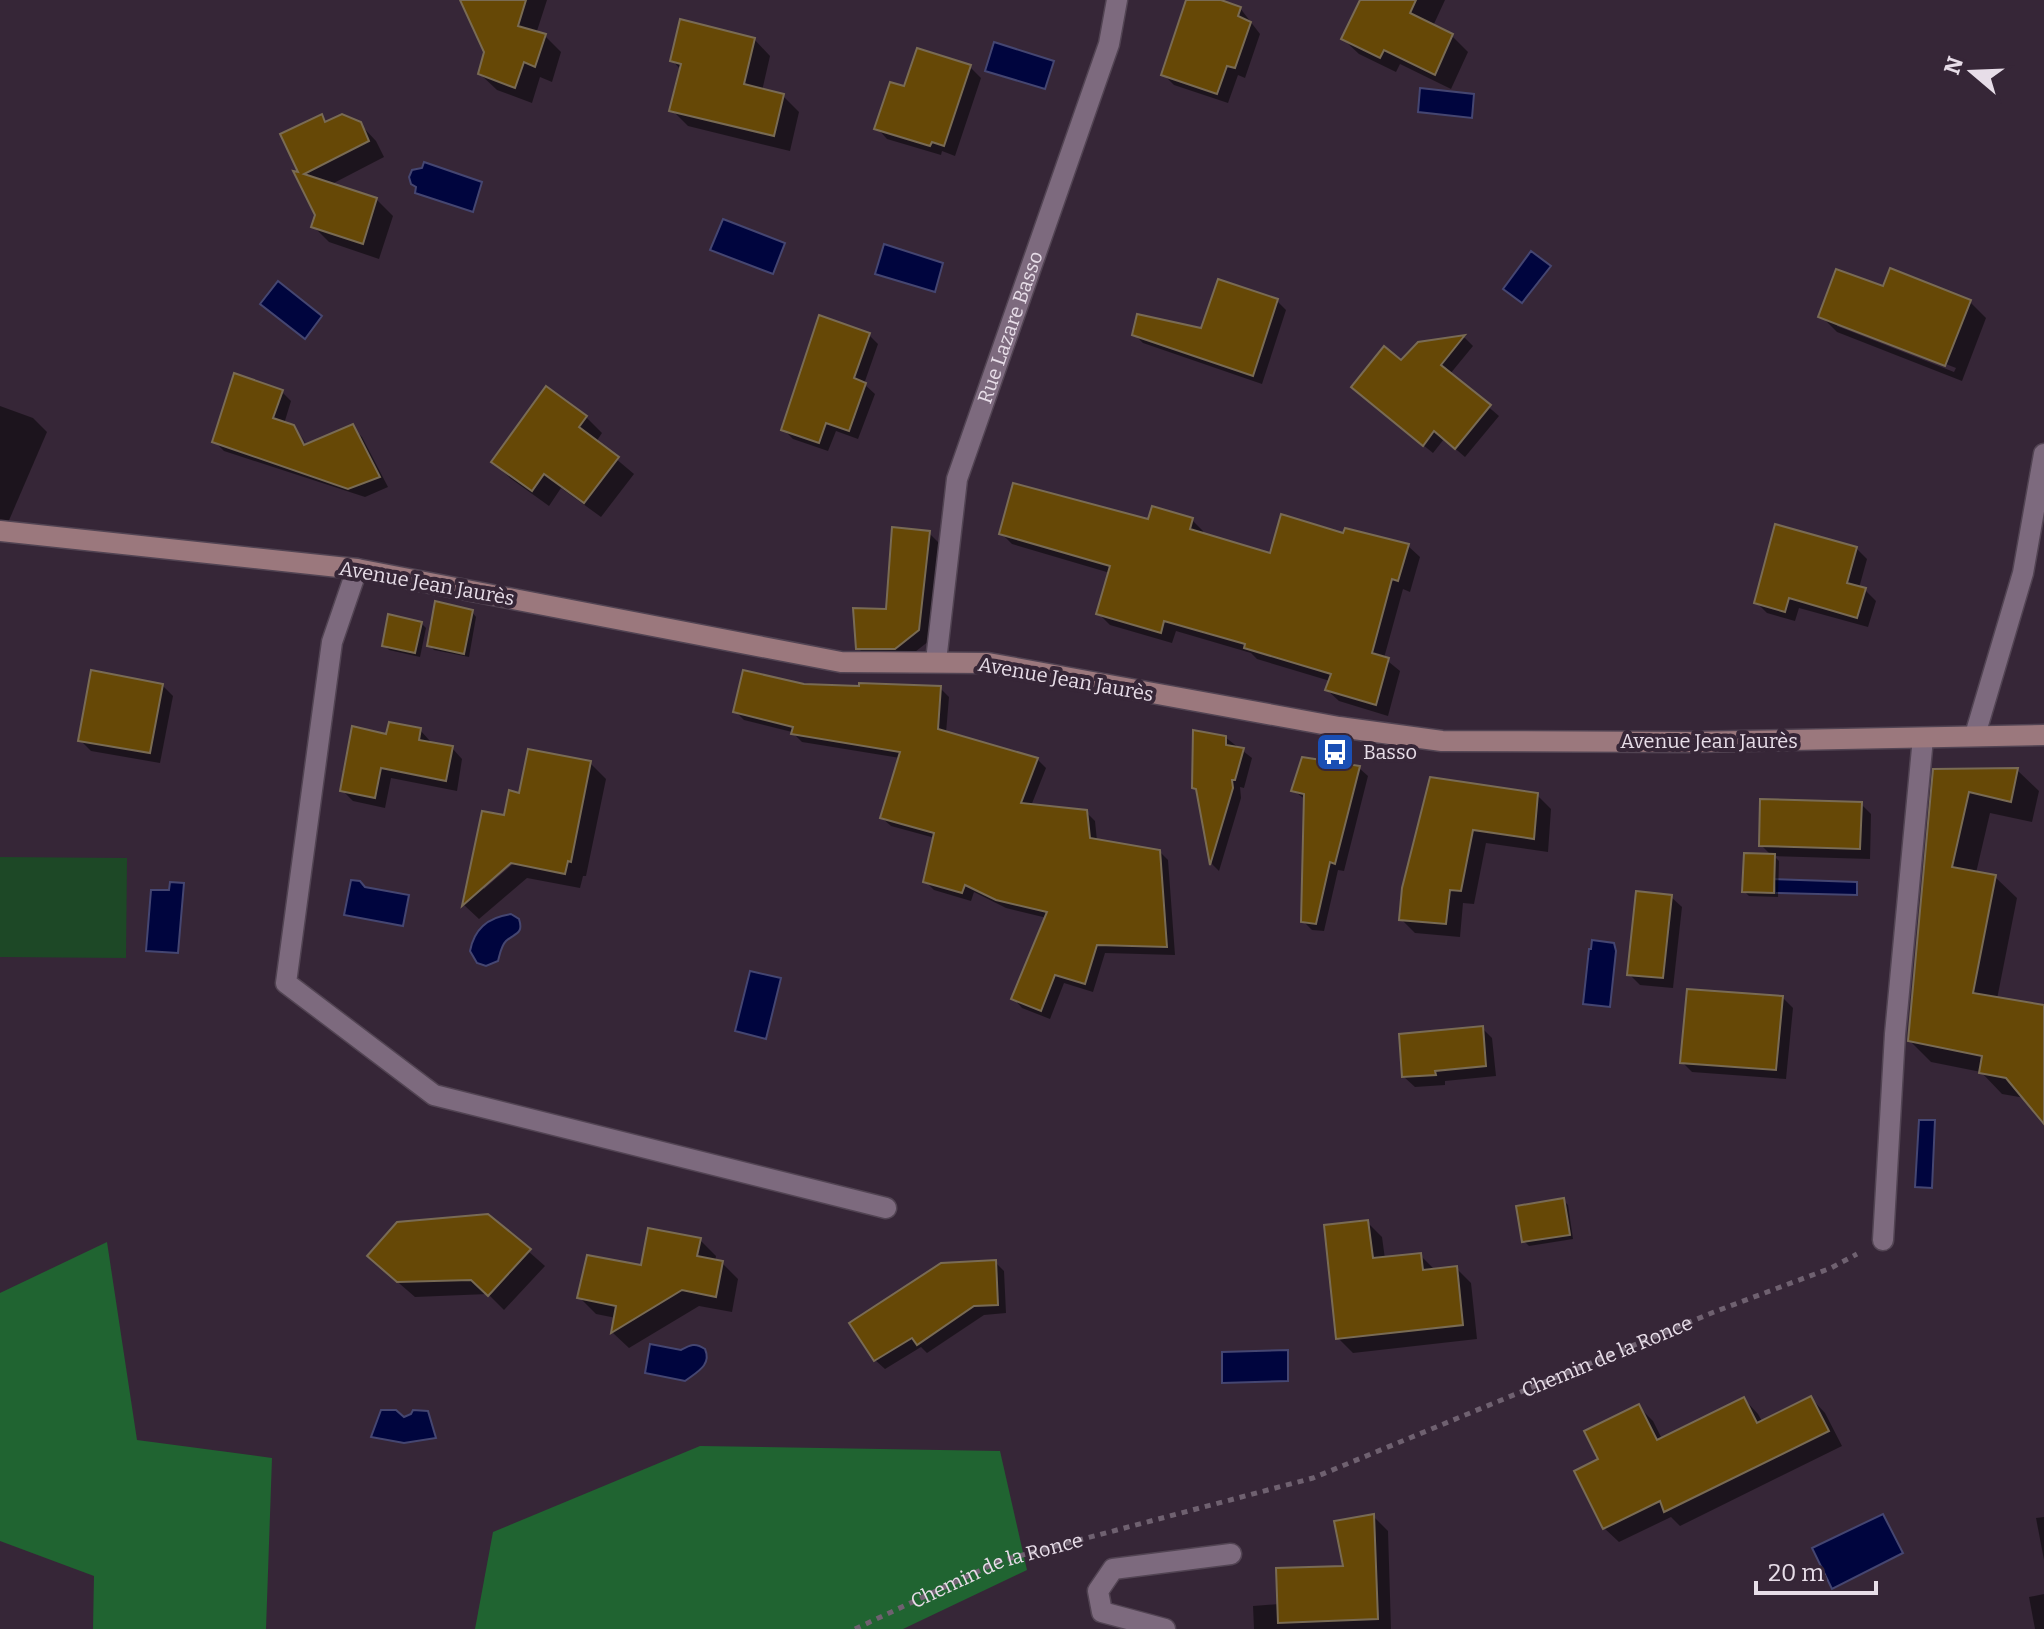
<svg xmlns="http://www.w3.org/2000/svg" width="2044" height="1629" font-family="Bitter,serif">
	<rect width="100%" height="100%" fill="#362637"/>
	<polygon fill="#1d4826" points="0,857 127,858 126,958 0,957"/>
	<g fill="#206431">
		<polygon points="107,1242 137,1440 272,1458 266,1629 93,1629 94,1576 0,1541 0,1293"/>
		<polygon points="700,1446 1000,1451 1027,1570 903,1629 475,1629 493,1532"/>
	</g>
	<g fill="#00053e" stroke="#454671" stroke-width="2">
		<polygon points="994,42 1054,61 1045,89 985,71"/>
		<polygon points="1420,88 1474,94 1472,118 1418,112"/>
		<polygon points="424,162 482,182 473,212 415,193 416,187 411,184 409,177 412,170 422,168"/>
		<polygon points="723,219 785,243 773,274 710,250"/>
		<polygon points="884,244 943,263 935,292 875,274"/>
		<polygon points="1531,251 1551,266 1522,303 1503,289"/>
		<polygon points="278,281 322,316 305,339 260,304"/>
		<polygon points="1774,879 1857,882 1857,895 1775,893"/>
		<polygon points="351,880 360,881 365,887 409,895 403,926 344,915"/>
		<polygon points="170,882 184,883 178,953 146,951 151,890 169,890"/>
		<path d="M511 914 519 919C524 934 515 933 506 941 501 946 500 954 498 961L486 966 477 963 470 951C474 929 488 917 511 914Z"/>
		<polygon points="1592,940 1614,943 1616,951 1610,1007 1583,1004 1589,949 1591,949"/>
		<polygon points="750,971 781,978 766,1039 735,1031"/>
		<polygon points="1919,1120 1935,1120 1932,1188 1915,1187"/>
		<path d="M650 1344 681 1350C690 1345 695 1342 705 1349 712 1365 697 1372 685 1381L645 1373Z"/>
		<polygon points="1288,1350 1288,1381 1222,1383 1222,1352"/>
		<polygon points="381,1410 396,1410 404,1417 411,1414 413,1410 428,1411 436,1438 404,1443 371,1437"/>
		<polygon points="1883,1514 1903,1553 1832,1589 1812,1548"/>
	</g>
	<g fill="#0007" fill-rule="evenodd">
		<polygon points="472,0 547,0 536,34 545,36 561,52 552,82 540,77 532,103 497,90 480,74 486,52"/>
		<polygon points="1188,0 1214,0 1240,8 1260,34 1245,78 1238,75 1228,103 1174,85 1163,74"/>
		<polygon points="1366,0 1445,0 1433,26 1452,36 1468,52 1451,89 1400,64 1396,72 1359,54 1343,39"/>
		<polygon points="754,39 770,56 762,91 783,96 799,112 790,151 688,126 672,110 681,70 672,60"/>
		<polygon points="970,67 981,78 955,156 942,151 941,155 887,139 877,128 906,89"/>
		<polygon points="321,116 328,123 360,124 376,141 384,157 330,185 376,199 393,216 379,259 329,242 313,226 317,215 302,176"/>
		<path d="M1884 289 1970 302 1986 318 1962 381 1837 332 1821 316ZM1837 322 1956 368 1954 372 1837 326Z"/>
		<polygon points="1277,301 1286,310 1262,384 1143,343 1134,334 1203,330"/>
		<polygon points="869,335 878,344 864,384 875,394 858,439 836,431 828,451 793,439 783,429"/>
		<polygon points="1465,338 1473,346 1450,374 1499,416 1465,457 1444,439 1433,453 1362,396 1401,363 1419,344"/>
		<polygon points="282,392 291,401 284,424 298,432 295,432 306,455 310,454 301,435 307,446 352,427 362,437 388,487 365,497 224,451 214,441"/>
		<polygon points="0,406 33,418 47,432 7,525 0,523"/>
		<polygon points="586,417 602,433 596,442 634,474 601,517 561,488 549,506 510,478 494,462"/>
		<polygon points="1192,520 1203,531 1202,535 1272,555 1345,536 1408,546 1420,557 1410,592 1403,589 1384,658 1400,671 1388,716 1339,701 1327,690 1330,681 1257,659 1251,653 1176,631 1172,643 1110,625 1099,614 1110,573 1012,544 1001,533"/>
		<polygon points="929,533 940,544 929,641 906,659 869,659 858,648 888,611"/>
		<polygon points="1856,548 1867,559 1859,588 1865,590 1876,601 1868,627 1799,608 1795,621 1767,613 1756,602"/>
		<polygon points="472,612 476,617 469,657 434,650 429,645"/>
		<polygon points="421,623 426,628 420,657 389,650 384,645"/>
		<polygon points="162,685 173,696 160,763 91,751 80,740"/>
		<polygon points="803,686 940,688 949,697 946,733 1037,759 1046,768 1031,806 1086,812 1095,821 1097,841 1159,851 1168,860 1175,955 1105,953 1093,992 1064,983 1050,1019 1022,1008 1014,999 1047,918 1006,908 974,892 971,901 934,890 925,881 935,838 891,826 882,818 900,758 802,742 792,732 744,720 735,711"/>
		<polygon points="420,730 430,741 430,744 452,748 462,759 457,791 391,778 385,808 353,801 342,790 388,736"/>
		<polygon points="1225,737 1252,758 1244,788 1240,787 1241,798 1219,871 1212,864 1199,792 1194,787"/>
		<path d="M590 763 606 779 586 876H583L580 888 527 878 479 919 464 905 483 813 506 817 521 795ZM517 855 520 858 484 889V884Z"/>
		<polygon points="1359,768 1368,776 1344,871 1338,870 1324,931 1312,930 1303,921 1306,800 1293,790"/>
		<polygon points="2017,770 2039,791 2032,822 1990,813 1976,873 1995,877 2017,898 1997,999 2044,1007 2044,1116 2025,1098 2002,1094 1981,1072 1931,1062 1910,1041 1935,771"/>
		<polygon points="1432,779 1537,795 1551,809 1548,852 1486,843 1474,904 1463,903 1460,937 1415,933 1401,919"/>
		<polygon points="1861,804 1871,814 1870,859 1774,856 1779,861 1778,897 1749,896 1744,891 1772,856 1761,845"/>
		<polygon points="1671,897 1682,907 1673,988 1640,985 1629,974"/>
		<polygon points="1783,998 1793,1008 1786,1079 1692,1072 1682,1062"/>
		<polygon points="1482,1028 1492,1038 1496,1076 1445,1081 1445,1085 1415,1087 1404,1077"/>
		<polygon points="1563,1200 1568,1205 1573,1239 1529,1246 1524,1241"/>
		<polygon points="488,1216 545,1266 504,1310 488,1294 415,1297 385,1271"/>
		<polygon points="1367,1222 1382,1237 1385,1259 1420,1255 1435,1270 1456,1268 1471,1283 1477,1339 1353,1353 1338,1338"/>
		<polygon points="700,1240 716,1256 715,1262 722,1263 738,1279 732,1312 699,1306 629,1348 613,1333 616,1318 596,1314 580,1298"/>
		<polygon points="995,1262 1004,1271 1006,1313 984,1315 927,1353 921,1347 885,1369 875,1360"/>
		<polygon points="1811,1398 1825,1413 1842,1446 1680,1526 1671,1517 1619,1542 1604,1528 1600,1460 1638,1406 1653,1421 1662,1439 1744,1399 1758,1414 1763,1423"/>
		<polygon points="1373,1516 1388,1531 1391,1629 1254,1629 1253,1606 1279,1604 1345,1568"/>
		<polygon points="2044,1517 2044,1560 2036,1518"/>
		<polygon points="2044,1594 2044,1629 2035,1629 2029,1597"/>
	</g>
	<g fill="#664806" stroke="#796b54" stroke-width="2">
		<polygon points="460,0 526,0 518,26 546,34 535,67 524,62 515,88 478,74 484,52"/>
		<polygon points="1186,0 1221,0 1241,7 1238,16 1251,22 1235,68 1227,66 1217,94 1161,75"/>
		<polygon points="1360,0 1416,0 1410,13 1453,34 1435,75 1384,50 1380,58 1341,39"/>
		<polygon points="680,19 755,38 744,84 784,94 774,136 669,111 681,64 670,61"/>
		<polygon points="917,48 971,65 944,146 932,142 930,146 874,129 890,82 904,86"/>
		<polygon points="322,114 325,122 342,114 361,122 369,141 304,174 377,198 363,244 311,227 315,215 293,171 298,172 280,134"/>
		<polygon points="1890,268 1971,300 1945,366 1818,317 1836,269 1883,286"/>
		<polygon points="1218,279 1278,299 1253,376 1132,335 1137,314 1201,328"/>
		<polygon points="819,315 870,333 854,378 866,383 849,431 826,423 819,443 781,430"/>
		<polygon points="1465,335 1441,365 1491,405 1455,449 1434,431 1423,446 1351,387 1384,346 1401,360 1418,342"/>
		<polygon points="234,373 283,390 273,418 294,425 304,445 353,424 380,477 348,489 212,442"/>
		<polygon points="546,386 587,416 579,427 619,457 584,503 544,474 532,491 491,462"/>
		<polygon points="1013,483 1148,519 1152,506 1193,518 1190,529 1270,553 1281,514 1343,533 1345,528 1409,544 1398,581 1392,579 1372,653 1389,658 1376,705 1325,690 1331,674 1244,648 1245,644 1164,621 1161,633 1096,614 1110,566 999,534"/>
		<polygon points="1775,524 1857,547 1847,583 1866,588 1857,618 1789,598 1785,612 1754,603"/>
		<polygon points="892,527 930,531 919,630 895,649 856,649 853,608 886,609"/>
		<polygon points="435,601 473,610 464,654 427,646"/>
		<polygon points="388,614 422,622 415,653 382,646"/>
		<polygon points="91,670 163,684 150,753 78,741"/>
		<polygon points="743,670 804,684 859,686 859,683 941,686 938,729 1038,758 1021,803 1087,810 1090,838 1160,850 1167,947 1097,945 1085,984 1055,975 1041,1011 1011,999 1047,912 996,900 965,885 962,893 923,882 934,833 880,818 900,752 791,734 793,727 733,712"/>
		<polygon points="389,722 421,728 419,740 453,746 446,781 381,768 375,798 340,791 352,726 386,734"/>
		<polygon points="1193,730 1226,736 1226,745 1244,748 1235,780 1232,780 1233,788 1210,865 1196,789 1192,788"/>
		<polygon points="528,749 591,761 571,862 568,861 565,874 511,863 462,906 482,811 504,815 509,790 519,793"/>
		<polygon points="1302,757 1360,766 1335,864 1330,862 1316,924 1301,922 1304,794 1291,791"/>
		<polygon points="2018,768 2011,802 1969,792 1952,867 1996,875 1973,993 2044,1005 2044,1124 2006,1078 1979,1073 1982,1056 1908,1041 1933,769"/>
		<polygon points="1430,777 1538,793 1534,839 1473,830 1461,891 1450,890 1446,924 1399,920 1402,888"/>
		<polygon points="1760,799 1862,802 1860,849 1759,846"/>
		<polygon points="1744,853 1775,854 1774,893 1742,892"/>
		<polygon points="1636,891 1672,895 1663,978 1627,975"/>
		<polygon points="1687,989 1783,996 1776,1070 1680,1063"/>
		<polygon points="1483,1026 1486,1066 1435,1071 1436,1075 1402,1077 1399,1034"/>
		<polygon points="1564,1198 1570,1235 1522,1242 1516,1206"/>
		<polygon points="488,1214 531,1249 488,1296 471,1280 397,1282 367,1256 397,1222"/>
		<polygon points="1368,1220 1373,1258 1421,1253 1423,1270 1457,1266 1463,1325 1336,1339 1324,1225"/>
		<polygon points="648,1228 701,1238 697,1256 723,1261 716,1297 682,1290 611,1333 616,1306 577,1298 587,1255 641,1265"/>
		<polygon points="996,1260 998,1305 974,1306 917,1345 912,1338 874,1361 849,1323 941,1263"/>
		<polygon points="1811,1396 1829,1431 1664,1512 1660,1501 1603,1529 1574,1471 1598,1459 1584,1431 1639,1404 1657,1440 1744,1397 1757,1423"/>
		<polygon points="1374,1514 1378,1619 1278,1623 1276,1568 1343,1566 1334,1521"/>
	</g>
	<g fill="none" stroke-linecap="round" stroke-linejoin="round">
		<g stroke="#524453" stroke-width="23">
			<g id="minor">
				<polyline points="357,569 332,642 286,983 434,1095 886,1208"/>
				<path id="s2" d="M936 661 957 479 1109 44 1117 0"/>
				<polyline points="1975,735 2023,573 2044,454"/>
				<polyline points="1883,1240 1895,1034 1923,738"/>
				<polyline points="1165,1629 1102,1612 1098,1591 1113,1569 1231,1554"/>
			</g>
		</g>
		<g stroke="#524453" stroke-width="23">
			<polyline id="secondary" points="0,531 357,569 841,662 988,663 1339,727 1442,741 1692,742 2044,735"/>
		</g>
		<path stroke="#6f6170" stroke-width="5" stroke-dasharray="6 6" stroke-linecap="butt" id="s1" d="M855 1629 1000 1561 1313 1478 1714 1312 1831 1268 1857 1254"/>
		<use href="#minor" stroke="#7d6a7e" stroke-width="20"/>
		<use href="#secondary" stroke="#9b787d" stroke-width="20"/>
	</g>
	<defs>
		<g id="bus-square" transform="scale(2)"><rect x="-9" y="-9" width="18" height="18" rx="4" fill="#1a4fb4" stroke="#362637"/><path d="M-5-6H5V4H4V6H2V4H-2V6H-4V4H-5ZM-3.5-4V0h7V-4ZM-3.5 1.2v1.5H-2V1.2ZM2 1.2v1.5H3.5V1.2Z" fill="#fff"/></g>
	</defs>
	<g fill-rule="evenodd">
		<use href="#bus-square" x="1335" y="752"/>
	</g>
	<g text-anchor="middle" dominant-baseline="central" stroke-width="8" stroke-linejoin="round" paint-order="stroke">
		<g font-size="20" fill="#e7dde8" stroke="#362637">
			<text stroke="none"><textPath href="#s2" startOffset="344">Rue Lazare Basso</textPath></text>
			<text transform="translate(427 583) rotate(10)">Avenue Jean Jaurès</text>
			<text transform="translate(1066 679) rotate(10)">Avenue Jean Jaurès</text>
			<text x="1709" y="741">Avenue Jean Jaurès</text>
			<text stroke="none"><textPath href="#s1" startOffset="802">Chemin de la Ronce</textPath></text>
			<text stroke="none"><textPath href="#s1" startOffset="154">Chemin de la Ronce</textPath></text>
		</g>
		<g font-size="20" fill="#e7dde8" stroke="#362637" text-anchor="start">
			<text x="1363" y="752">Basso</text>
		</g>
	</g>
	<g transform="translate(1972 72) rotate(289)" stroke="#362637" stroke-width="6" paint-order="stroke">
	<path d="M0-6L14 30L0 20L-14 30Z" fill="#e7dde8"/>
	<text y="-12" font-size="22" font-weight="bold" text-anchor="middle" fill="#e7dde8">N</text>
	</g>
	<path d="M1756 1581v12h120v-12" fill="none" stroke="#e7dde8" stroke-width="4"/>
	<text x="1768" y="1581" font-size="24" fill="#e7dde8" stroke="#362637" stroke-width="6" paint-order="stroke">20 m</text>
</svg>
